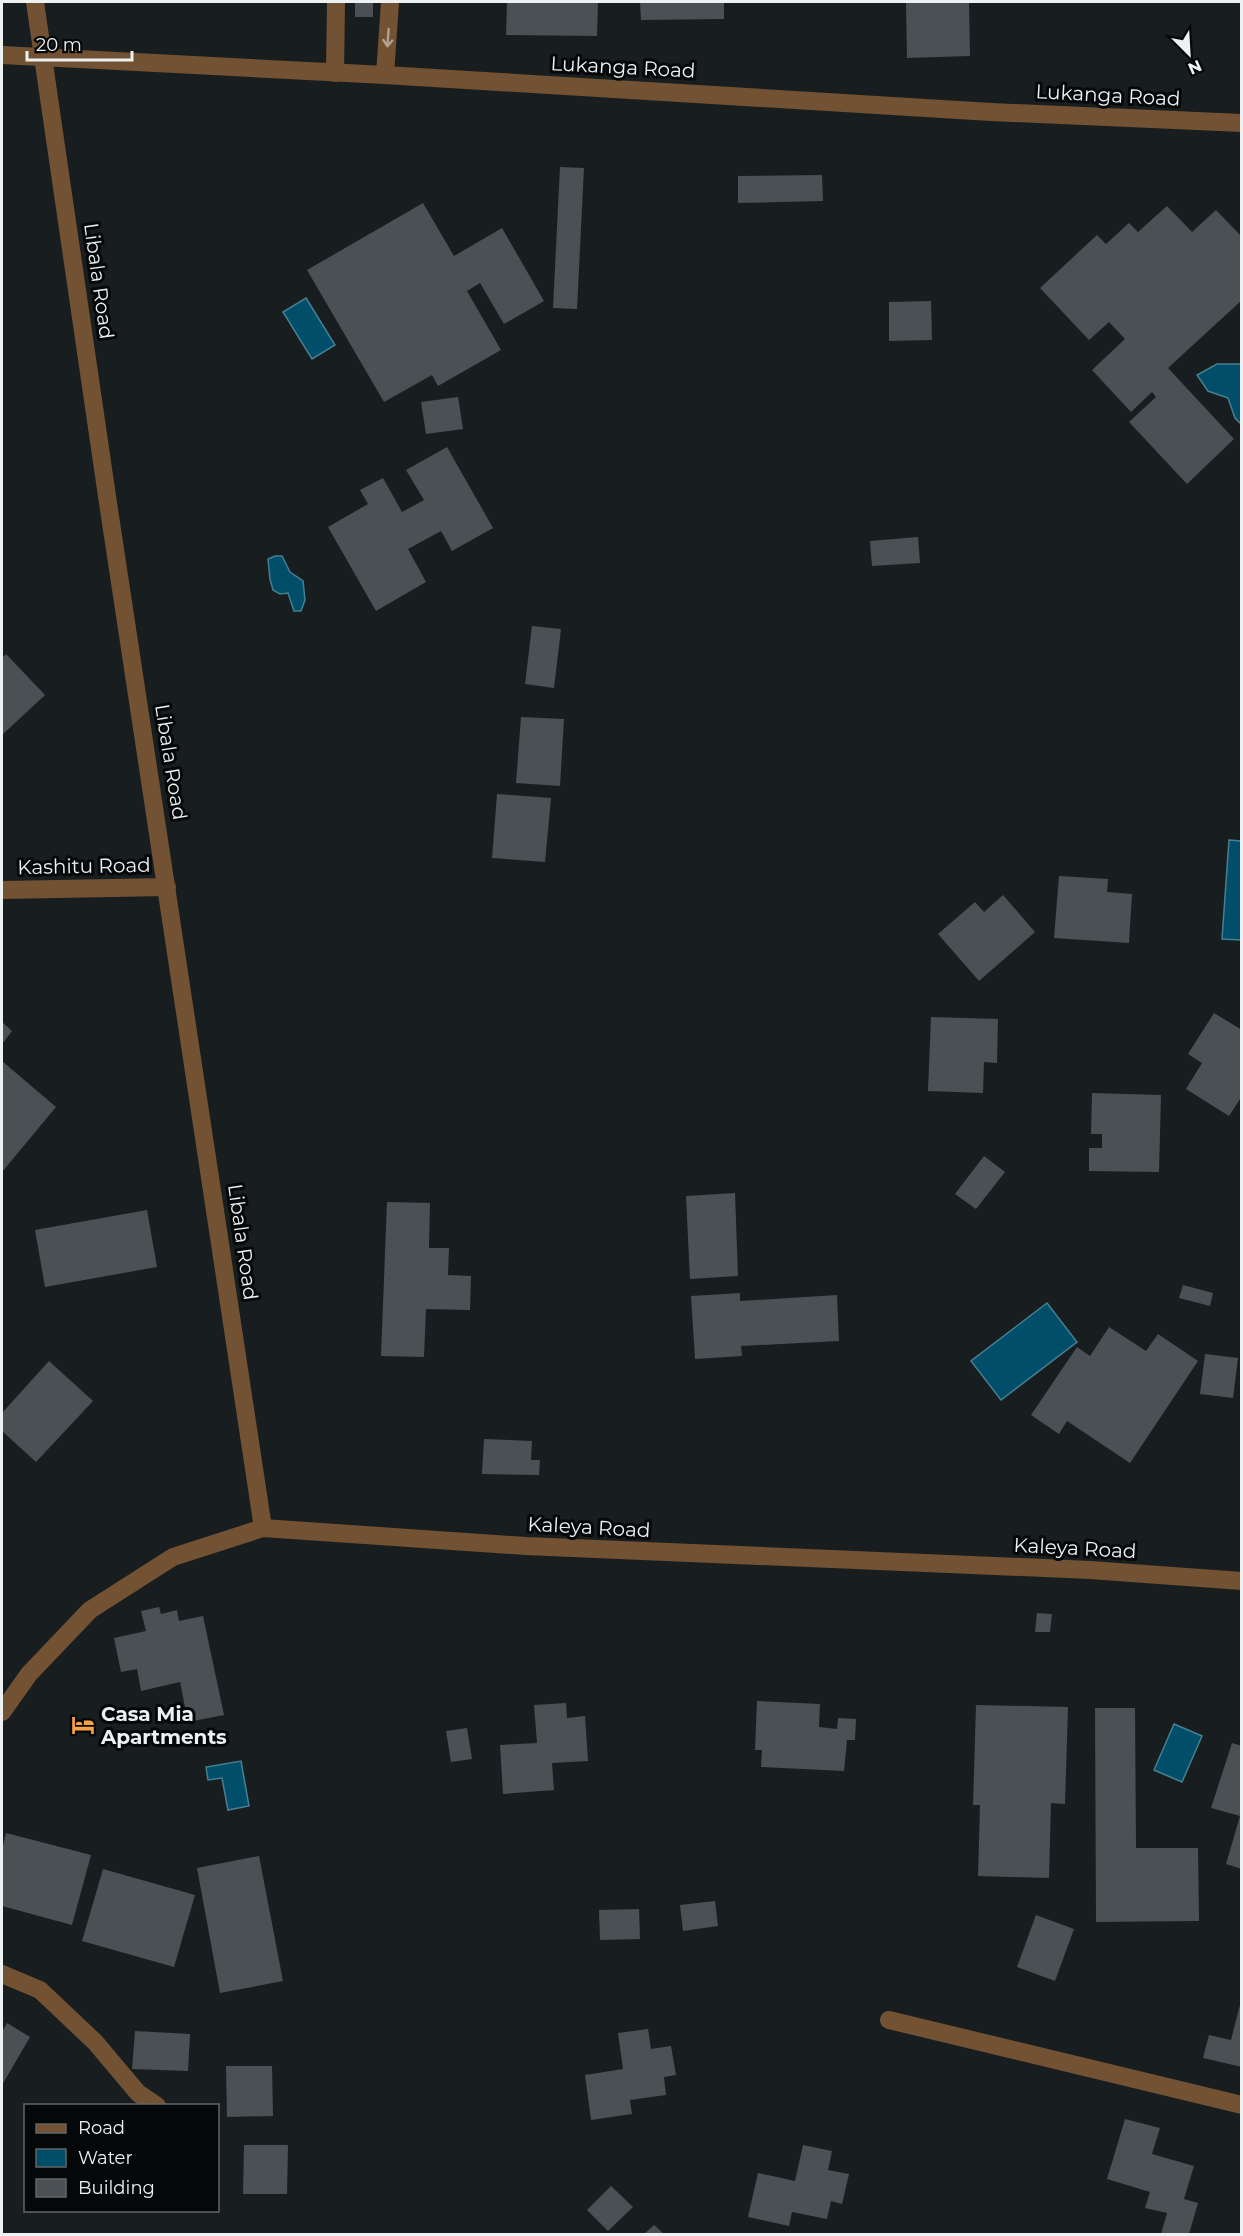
<svg xmlns="http://www.w3.org/2000/svg" width="1243" height="2236" font-family="Montserrat,sans-serif">
	<rect width="100%" height="100%" fill="#181e20"/>
	<g fill="#004e69" stroke="#477f92" stroke-width="1.5">
		<polygon points="306,298 335,345 312,359 283,312"/>
		<polygon points="1217,364 1241,364 1241,424 1235,418 1228,398 1208,391 1197,375"/>
		<polygon points="275,556 282,556 290,572 303,581 305,600 301,611 294,611 288,593 280,594 273,590 270,579 268,559"/>
		<polygon points="1229,840 1241,841 1241,940 1222,939"/>
		<polygon points="1047,1303 1077,1342 1001,1400 971,1361"/>
		<polygon points="1174,1724 1202,1736 1182,1782 1154,1770"/>
		<polygon points="241,1761 249,1806 228,1810 222,1778 208,1780 206,1767"/>
	</g>
	<g fill="#4a5053">
		<rect x="355" y="2" width="18" height="15"/>
		<polygon points="507,2 598,2 597,36 506,35"/>
		<polygon points="640,2 724,2 724,19 641,20"/>
		<polygon points="906,2 969,2 970,56 907,58"/>
		<polygon points="560,167 584,168 577,309 553,308"/>
		<polygon points="822,175 823,201 738,203 738,176"/>
		<polygon points="423,203 454,256 502,228 544,301 504,324 480,283 467,291 501,350 438,386 432,375 384,402 307,270"/>
		<polygon points="1167,206 1192,232 1216,210 1242,237 1242,300 1168,368 1234,439 1187,484 1129,422 1156,397 1152,392 1131,412 1092,370 1125,339 1109,322 1089,340 1040,288 1097,235 1106,244 1129,223 1138,232"/>
		<polygon points="931,301 932,340 889,341 889,302"/>
		<polygon points="458,397 463,429 426,434 421,402"/>
		<polygon points="447,447 493,528 452,551 441,531 408,549 426,582 376,611 328,527 368,504 360,490 383,478 402,512 424,500 406,470"/>
		<polygon points="918,537 920,563 872,566 870,541"/>
		<polygon points="532,626 561,629 554,688 525,684"/>
		<polygon points="6,654 45,695 2,735 2,658"/>
		<polygon points="521,717 564,719 560,786 516,783"/>
		<polygon points="497,794 551,798 545,862 492,858"/>
		<polygon points="1059,876 1108,879 1107,892 1132,894 1129,943 1054,938"/>
		<polygon points="1003,895 1035,932 979,981 938,934 975,902 984,912"/>
		<polygon points="1214,1013 1242,1030 1242,1096 1229,1116 1186,1089 1202,1063 1188,1054"/>
		<polygon points="931,1017 998,1019 997,1063 984,1062 983,1093 928,1091"/>
		<polygon points="2,1022 12,1031 2,1044"/>
		<polygon points="2,1061 56,1107 2,1172"/>
		<polygon points="1092,1093 1161,1095 1159,1172 1089,1171 1089,1148 1102,1148 1102,1134 1091,1134"/>
		<polygon points="984,1156 1005,1172 976,1209 955,1194"/>
		<polygon points="735,1193 738,1276 690,1279 686,1196"/>
		<polygon points="387,1202 430,1203 429,1248 449,1248 448,1275 471,1276 470,1310 426,1309 424,1357 381,1356"/>
		<polygon points="147,1210 157,1267 45,1287 35,1230"/>
		<polygon points="1183,1285 1213,1293 1210,1306 1179,1298"/>
		<polygon points="740,1293 740,1301 837,1295 839,1341 741,1346 742,1356 695,1359 691,1296"/>
		<polygon points="1109,1327 1146,1351 1158,1334 1198,1361 1130,1463 1067,1421 1059,1434 1031,1415 1077,1347 1090,1356"/>
		<polygon points="1205,1354 1238,1358 1233,1398 1200,1394"/>
		<polygon points="49,1361 93,1401 36,1462 2,1431 2,1413"/>
		<polygon points="484,1439 532,1441 531,1460 540,1460 539,1475 482,1474"/>
		<polygon points="159,1607 161,1614 177,1610 179,1621 203,1616 224,1715 188,1722 180,1682 141,1691 137,1669 121,1672 114,1638 146,1631 141,1611"/>
		<polygon points="1037,1613 1052,1614 1050,1632 1035,1632"/>
		<polygon points="757,1701 820,1704 819,1727 837,1729 838,1718 856,1719 855,1740 847,1740 844,1771 761,1767 762,1750 755,1750"/>
		<polygon points="566,1703 567,1718 585,1716 588,1761 552,1763 554,1790 503,1794 500,1745 537,1743 534,1705"/>
		<polygon points="976,1705 1068,1707 1065,1804 1051,1803 1049,1878 978,1876 980,1805 973,1805"/>
		<polygon points="1095,1708 1135,1708 1136,1848 1198,1848 1199,1921 1096,1922"/>
		<polygon points="467,1728 472,1759 451,1762 446,1731"/>
		<polygon points="1232,1743 1242,1746 1242,1869 1226,1864 1240,1816 1211,1808"/>
		<polygon points="6,1833 91,1855 72,1925 2,1906 2,1850"/>
		<polygon points="259,1856 283,1981 220,1993 197,1868"/>
		<polygon points="103,1869 195,1895 174,1967 82,1941"/>
		<polygon points="715,1901 718,1926 683,1931 680,1905"/>
		<polygon points="639,1909 640,1939 600,1940 599,1910"/>
		<polygon points="1036,1915 1074,1929 1055,1981 1017,1967"/>
		<polygon points="1241,2001 1242,2067 1203,2058 1209,2035 1231,2040"/>
		<polygon points="7,2023 30,2037 2,2085 2,2032"/>
		<polygon points="648,2029 651,2049 671,2046 676,2075 664,2077 666,2095 630,2100 632,2114 591,2120 585,2075 623,2069 618,2033"/>
		<polygon points="135,2031 190,2034 188,2071 132,2069"/>
		<polygon points="226,2066 272,2066 273,2116 227,2117"/>
		<polygon points="1125,2119 1160,2128 1152,2154 1194,2166 1184,2199 1198,2203 1189,2234 1161,2234 1167,2213 1145,2208 1150,2192 1107,2179"/>
		<polygon points="244,2145 288,2145 287,2194 243,2194"/>
		<polygon points="803,2145 832,2151 828,2170 849,2174 842,2204 831,2201 827,2219 792,2212 789,2226 748,2217 758,2173 795,2181"/>
		<polygon points="611,2186 633,2207 608,2231 587,2210"/>
		<polygon points="654,2225 664,2234 644,2234"/>
	</g>
	<g fill="none" stroke-linecap="round" stroke-linejoin="round">
		<g stroke="#725232" stroke-width="18">
			<polyline points="335,73 336,2"/>
			<polyline points="385,75 390,2"/>
			<polyline points="2,1974 40,1990 95,2042 138,2093 157,2106"/>
			<polyline points="889,2020 1242,2105"/>
		</g>
		<g stroke="#725232" stroke-width="18">
			<polyline points="35,2 108,503 263,1528"/>
			<polyline points="2,55 385,75 991,112 1242,123"/>
			<polyline points="2,890 167,887"/>
			<polyline points="2,1712 29,1674 90,1610 173,1557 263,1528 526,1546 1090,1570 1242,1581"/>
		</g>
	</g>
	<defs><path id="oneway-shaft" d="M-6 0H5M1.5-3L5.5 0L1.5 3" fill="none" stroke-width="1.6" stroke-linecap="round" stroke-linejoin="round" transform="scale(1.5)"/></defs>
	<use stroke="#b0a292" href="#oneway-shaft" transform="translate(388 38) rotate(94)"/>
	<defs>
		<g id="hotel-bare" transform="scale(1.8)"><path d="M-6-4.5h1.5V1H6V5H4.5V3h-9V5H-6ZM-4 0a1.8 1.8 0 1 1 3.6 0ZM.5 0V-2.5h3Q6-2.5 6 0Z" fill="#f5a346" stroke="#060708" stroke-width="2.5" paint-order="stroke"/></g>
	</defs>
	<g fill-rule="evenodd">
		<use href="#hotel-bare" x="83" y="1725"/>
	</g>
	<g text-anchor="middle" dominant-baseline="central" stroke-width="6" stroke-linejoin="round" paint-order="stroke">
		<g font-size="20" fill="#edf1f2" stroke="#060708">
			<text transform="translate(623 67) rotate(3)">Lukanga Road</text>
			<text transform="translate(1108 95) rotate(3)">Lukanga Road</text>
			<text transform="translate(99 281) rotate(82)">Libala Road</text>
			<text transform="translate(171 762) rotate(81)">Libala Road</text>
			<text transform="translate(84 866) rotate(-1)">Kashitu Road</text>
			<text transform="translate(243 1242) rotate(82)">Libala Road</text>
			<text transform="translate(589 1527) rotate(3)">Kaleya Road</text>
			<text transform="translate(1075 1548) rotate(3)">Kaleya Road</text>
		</g>
		<g font-size="20" font-weight="bold" fill="#edf1f2" stroke="#060708" text-anchor="start">
			<text x="101" y="1714">Casa Mia<tspan x="101" dy="23">Apartments</tspan></text>
		</g>
	</g>
	<rect width="1243" height="2236" fill="none" stroke="#edf1f2" stroke-width="6"/>
	<rect x="24" y="2104" width="195" height="108" fill="#060708" stroke="#626566" stroke-width="1.5"/>
	<rect x="36" y="2124" width="30" height="9" fill="#725232" stroke="#626566" stroke-width="1.5"/>
	<text x="78" y="2134" font-size="18" fill="#edf1f2">Road</text>
	<rect x="36" y="2149" width="30" height="18" fill="#004e69" stroke="#626566" stroke-width="1.5"/>
	<text x="78" y="2164" font-size="18" fill="#edf1f2">Water</text>
	<rect x="36" y="2179" width="30" height="18" fill="#4a5053" stroke="#626566" stroke-width="1.5"/>
	<text x="78" y="2194" font-size="18" fill="#edf1f2">Building</text>
	<g transform="translate(1189 54) rotate(156)" stroke="#060708" stroke-width="4.5" paint-order="stroke">
	<path d="M0-4.5L10 22L0 15L-10 22Z" fill="#edf1f2"/>
	<text y="-9" font-size="16" font-weight="bold" text-anchor="middle" fill="#edf1f2">N</text>
	</g>
	<path d="M27 51v9h105v-9" fill="none" stroke="#edf1f2" stroke-width="3"/>
	<text x="36" y="51" font-size="18" fill="#edf1f2" stroke="#060708" stroke-width="4.5" paint-order="stroke">20 m</text>
</svg>
